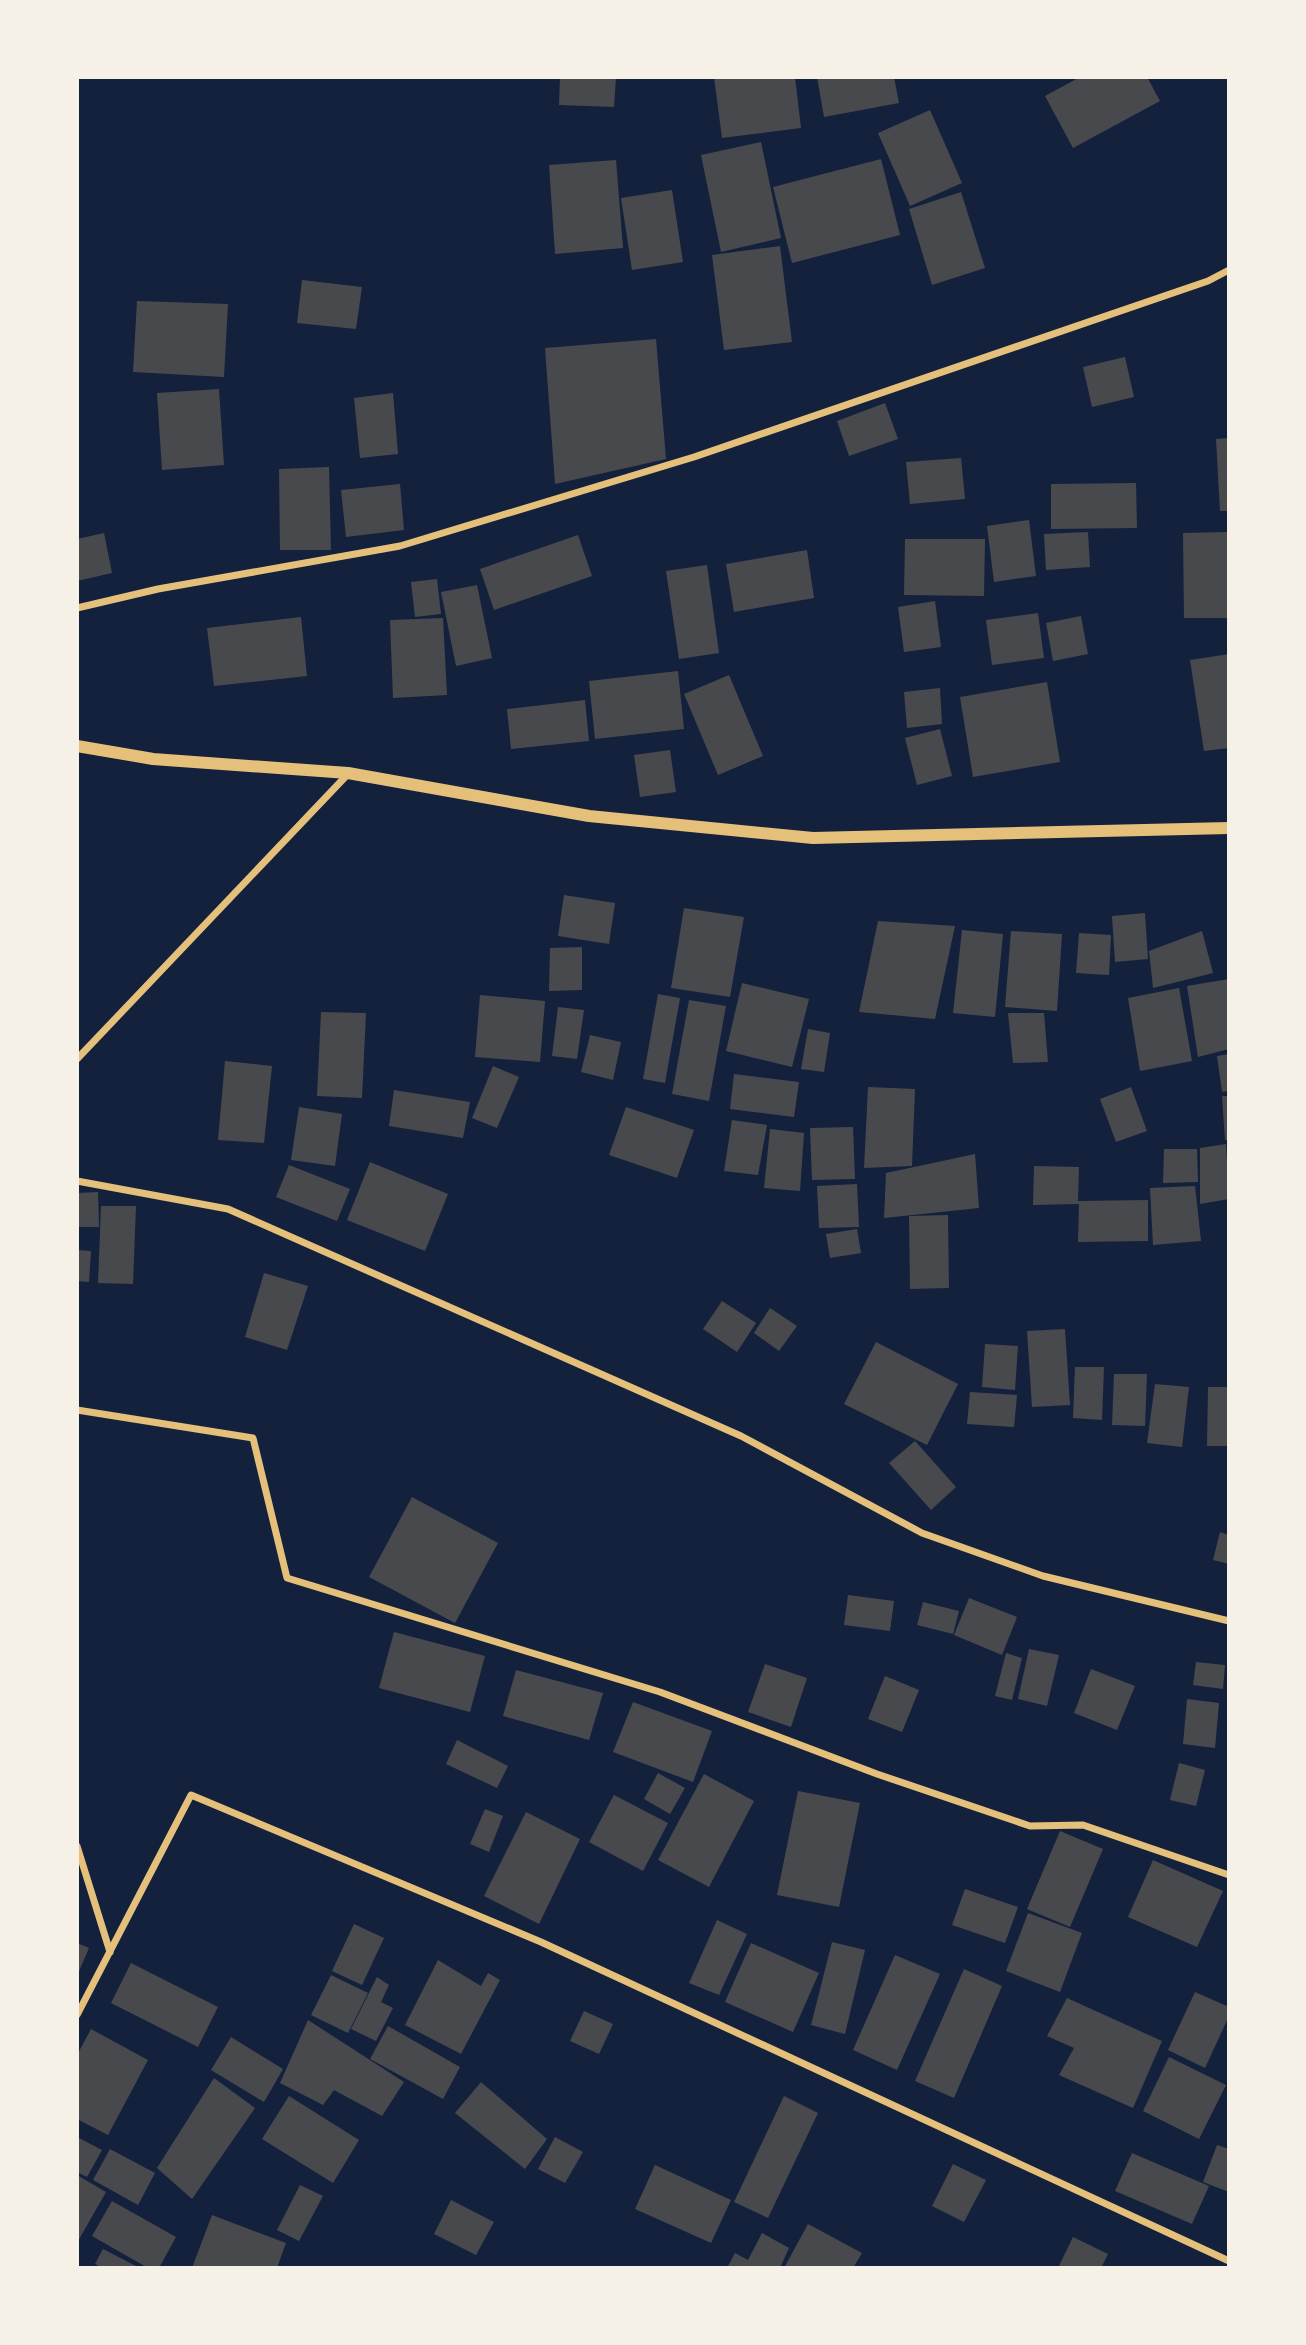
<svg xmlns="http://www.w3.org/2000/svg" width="1306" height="2345" font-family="Commissioner,sans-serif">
	<rect width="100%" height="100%" fill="#14213d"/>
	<g fill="#48494c">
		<polygon points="560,77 616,77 614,107 559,105"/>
		<polygon points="714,77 795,77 801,128 722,138"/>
		<polygon points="817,77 894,77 899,103 824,117"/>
		<polygon points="1080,77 1147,77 1160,101 1073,148 1045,96"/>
		<polygon points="930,110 962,183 910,206 878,133"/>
		<polygon points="761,142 781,238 721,252 701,155"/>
		<polygon points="881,159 900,235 792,263 773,187"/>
		<polygon points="616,160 623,248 555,254 549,165"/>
		<polygon points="672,190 683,262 632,270 621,198"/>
		<polygon points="961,192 985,268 932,285 909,209"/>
		<polygon points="780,246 792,342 724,350 712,255"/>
		<polygon points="302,280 362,287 356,329 297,323"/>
		<polygon points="137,301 228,304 224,377 133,372"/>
		<polygon points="656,339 666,459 555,484 545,348"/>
		<polygon points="1125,357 1134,397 1092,407 1083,367"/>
		<polygon points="219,389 224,465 162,470 157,393"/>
		<polygon points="393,393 398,454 360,458 354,398"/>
		<polygon points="885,403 898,439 849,456 837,421"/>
		<polygon points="1229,438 1229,511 1220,511 1216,439"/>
		<polygon points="961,458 965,499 910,504 906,462"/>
		<polygon points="329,467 331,550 280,550 279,469"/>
		<polygon points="1136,483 1137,528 1051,529 1051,484"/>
		<polygon points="400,484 404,530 346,537 341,490"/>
		<polygon points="1029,520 1036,576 994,582 987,526"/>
		<polygon points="1088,532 1090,567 1046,570 1044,534"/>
		<polygon points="1229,532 1229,618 1184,618 1183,533"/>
		<polygon points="104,533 112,573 77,581 77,539"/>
		<polygon points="578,535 592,576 494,610 480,569"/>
		<polygon points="905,539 985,539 984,596 904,595"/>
		<polygon points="807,550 814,598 734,612 726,564"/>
		<polygon points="707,565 719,653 679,659 666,571"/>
		<polygon points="437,579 441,614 415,617 411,582"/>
		<polygon points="477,585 492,658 456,666 441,592"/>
		<polygon points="935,601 941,647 904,652 898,607"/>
		<polygon points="1038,613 1044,658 992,665 986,620"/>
		<polygon points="1081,616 1088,654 1053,661 1046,623"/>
		<polygon points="301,617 307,676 214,686 207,628"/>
		<polygon points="443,618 447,695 393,698 390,620"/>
		<polygon points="1229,654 1229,748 1204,751 1190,660"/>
		<polygon points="678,671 684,729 595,739 589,681"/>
		<polygon points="729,675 763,756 718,775 684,694"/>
		<polygon points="1047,682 1060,762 973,777 960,697"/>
		<polygon points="940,688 942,724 907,728 904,692"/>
		<polygon points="585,700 589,741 511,749 507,709"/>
		<polygon points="940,729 952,776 917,785 905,738"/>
		<polygon points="670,750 676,792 640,797 634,755"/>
		<polygon points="564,895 615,903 609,944 558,936"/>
		<polygon points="684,908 744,917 730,997 671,988"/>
		<polygon points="1145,913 1148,959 1115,962 1112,916"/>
		<polygon points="878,921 955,926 935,1019 859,1012"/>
		<polygon points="962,930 1003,934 995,1017 953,1013"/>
		<polygon points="1011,931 1062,934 1057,1011 1005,1007"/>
		<polygon points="1202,931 1213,973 1153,988 1149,951"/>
		<polygon points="1079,933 1111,935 1109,975 1076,973"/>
		<polygon points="582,947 582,990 549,991 550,948"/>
		<polygon points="1229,979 1229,1049 1198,1057 1187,986"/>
		<polygon points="742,983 809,999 792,1067 726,1051"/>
		<polygon points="1179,988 1192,1061 1140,1071 1128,998"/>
		<polygon points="658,994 680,998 665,1083 643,1079"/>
		<polygon points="480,995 545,1001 540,1062 475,1057"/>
		<polygon points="689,1000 726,1006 709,1101 672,1094"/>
		<polygon points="558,1007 584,1010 577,1059 552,1056"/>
		<polygon points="321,1012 366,1013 362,1098 317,1096"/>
		<polygon points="1008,1013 1044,1013 1048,1062 1013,1063"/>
		<polygon points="808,1029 830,1033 824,1072 801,1069"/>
		<polygon points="590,1035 621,1042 613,1080 581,1072"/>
		<polygon points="1229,1054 1229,1091 1222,1092 1217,1056"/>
		<polygon points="225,1061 272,1066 264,1143 218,1140"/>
		<polygon points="493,1066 519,1077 497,1128 472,1118"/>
		<polygon points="734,1074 799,1082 794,1117 730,1109"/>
		<polygon points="868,1087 915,1089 912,1166 864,1168"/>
		<polygon points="1131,1087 1147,1131 1116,1142 1100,1099"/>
		<polygon points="394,1090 470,1102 463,1138 389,1126"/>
		<polygon points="1222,1096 1229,1096 1229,1140 1225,1140"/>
		<polygon points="299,1107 342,1114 335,1166 291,1160"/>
		<polygon points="626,1107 694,1130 677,1178 609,1155"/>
		<polygon points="732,1120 767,1125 758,1175 724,1171"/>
		<polygon points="853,1127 855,1179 812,1180 810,1128"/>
		<polygon points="770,1129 804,1133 800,1191 764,1188"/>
		<polygon points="1226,1144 1229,1199 1200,1204 1200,1148"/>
		<polygon points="1164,1149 1197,1149 1198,1182 1163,1183"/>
		<polygon points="975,1154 979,1208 884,1218 886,1173"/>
		<polygon points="370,1162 448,1194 425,1251 347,1220"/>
		<polygon points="289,1165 350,1189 337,1221 276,1197"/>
		<polygon points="1034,1166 1079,1167 1078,1201 1148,1200 1148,1241 1078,1242 1079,1204 1033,1205"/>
		<polygon points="857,1184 859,1227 819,1228 817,1186"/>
		<polygon points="1195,1186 1201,1241 1153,1245 1150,1188"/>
		<polygon points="98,1192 99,1227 77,1227 77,1193"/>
		<polygon points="101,1206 136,1206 133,1284 98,1283"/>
		<polygon points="948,1215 949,1288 910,1289 909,1216"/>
		<polygon points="857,1229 861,1253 830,1258 826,1234"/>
		<polygon points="77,1250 91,1251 89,1282 77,1281"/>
		<polygon points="264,1273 308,1286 287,1350 245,1337"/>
		<polygon points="722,1301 756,1323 737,1352 703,1329"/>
		<polygon points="770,1308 797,1326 779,1351 754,1333"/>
		<polygon points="1065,1329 1070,1405 1032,1407 1027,1331"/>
		<polygon points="876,1342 958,1384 927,1445 844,1404"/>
		<polygon points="985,1344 1018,1346 1015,1390 982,1387"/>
		<polygon points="1075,1367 1104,1367 1102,1420 1073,1418"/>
		<polygon points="1114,1374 1147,1374 1145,1426 1112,1425"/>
		<polygon points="1155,1384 1189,1387 1182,1447 1147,1443"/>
		<polygon points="1208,1387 1229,1387 1229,1446 1207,1446"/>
		<polygon points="970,1392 1017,1395 1014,1427 967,1424"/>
		<polygon points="915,1441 956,1487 931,1510 889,1463"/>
		<polygon points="412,1497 498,1543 455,1623 369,1577"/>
		<polygon points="1220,1532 1229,1535 1229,1564 1213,1560"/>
		<polygon points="848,1595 894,1601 890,1631 844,1625"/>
		<polygon points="969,1598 1017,1617 1002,1655 954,1635"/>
		<polygon points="923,1602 959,1611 953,1634 917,1625"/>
		<polygon points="394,1632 485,1656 470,1712 379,1688"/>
		<polygon points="1029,1649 1059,1655 1047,1706 1018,1699"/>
		<polygon points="1006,1653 1022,1658 1012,1700 995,1696"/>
		<polygon points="1196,1662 1225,1665 1223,1689 1193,1685"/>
		<polygon points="765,1664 807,1678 791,1727 748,1712"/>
		<polygon points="1091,1669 1135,1686 1117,1730 1074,1713"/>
		<polygon points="516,1670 603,1693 589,1740 503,1716"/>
		<polygon points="885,1676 919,1690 902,1732 868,1719"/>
		<polygon points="1187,1699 1219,1703 1215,1748 1183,1744"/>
		<polygon points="633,1702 712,1731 693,1782 613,1752"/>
		<polygon points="457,1740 508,1766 497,1788 446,1764"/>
		<polygon points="1179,1763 1205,1770 1196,1806 1170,1800"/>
		<polygon points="658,1773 685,1788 670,1814 644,1799"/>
		<polygon points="704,1774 754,1801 709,1887 658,1860"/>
		<polygon points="798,1791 860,1803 839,1907 777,1895"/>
		<polygon points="614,1795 668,1823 643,1871 589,1842"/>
		<polygon points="485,1809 503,1816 489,1852 470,1844"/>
		<polygon points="526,1812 580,1839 539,1924 484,1896"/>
		<polygon points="1060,1831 1103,1849 1070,1927 1027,1909"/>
		<polygon points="1153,1860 1223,1891 1197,1947 1128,1917"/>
		<polygon points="965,1889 1018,1907 1005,1943 952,1925"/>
		<polygon points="1028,1913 1082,1933 1060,1992 1006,1971"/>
		<polygon points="717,1920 747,1934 719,1995 689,1983"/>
		<polygon points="354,1924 384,1938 362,1985 332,1971"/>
		<polygon points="832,1942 865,1950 845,2034 811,2025"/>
		<polygon points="77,1943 89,1948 77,1976"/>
		<polygon points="751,1943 819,1973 793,2032 725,2002"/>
		<polygon points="895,1955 940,1974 897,2070 853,2050"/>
		<polygon points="438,1960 481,1986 488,1973 500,1980 461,2054 405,2025"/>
		<polygon points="131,1963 218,2007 198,2047 111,2003"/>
		<polygon points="964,1969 1002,1986 954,2098 915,2081"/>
		<polygon points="331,1975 368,1993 348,2033 311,2015"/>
		<polygon points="377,1977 389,1985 381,2002 393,2008 376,2041 351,2029"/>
		<polygon points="1195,1992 1229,2007 1229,2016 1205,2068 1168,2050"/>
		<polygon points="1067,1998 1162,2041 1133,2108 1059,2075 1074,2048 1047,2036"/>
		<polygon points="584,2011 613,2024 599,2054 570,2041"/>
		<polygon points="308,2020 404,2082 382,2116 334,2090 323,2105 280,2083"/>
		<polygon points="388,2026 460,2067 443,2099 370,2059"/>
		<polygon points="91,2029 148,2060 108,2135 77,2119 77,2055"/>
		<polygon points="231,2037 283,2069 264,2102 211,2070"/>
		<polygon points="1169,2057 1226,2085 1199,2139 1143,2111"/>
		<polygon points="214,2078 255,2108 192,2199 157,2168"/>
		<polygon points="481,2082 547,2139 525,2169 455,2113"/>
		<polygon points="289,2096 359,2140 333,2183 262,2139"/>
		<polygon points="784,2096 818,2113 768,2218 734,2202"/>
		<polygon points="77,2137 102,2150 87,2177 77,2172"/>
		<polygon points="555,2137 583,2152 565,2183 538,2169"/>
		<polygon points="1217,2145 1229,2149 1229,2192 1203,2182"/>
		<polygon points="110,2149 155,2173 138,2205 93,2180"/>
		<polygon points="1132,2153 1209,2186 1192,2224 1115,2191"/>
		<polygon points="953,2164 986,2180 964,2222 932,2206"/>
		<polygon points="655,2165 731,2200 711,2243 635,2209"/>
		<polygon points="77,2175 106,2192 77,2243"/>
		<polygon points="300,2185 323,2196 299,2241 277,2230"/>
		<polygon points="451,2200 494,2222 476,2255 434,2234"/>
		<polygon points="112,2201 176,2237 159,2268 148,2268 92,2236"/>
		<polygon points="212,2215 286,2243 277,2268 192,2268"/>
		<polygon points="808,2224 862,2253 853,2268 784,2268"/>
		<polygon points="762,2233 789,2248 780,2268 727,2268 735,2253 748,2260"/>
		<polygon points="1073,2237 1108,2254 1101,2268 1058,2268"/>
		<polygon points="103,2249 140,2268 102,2268 95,2264"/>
	</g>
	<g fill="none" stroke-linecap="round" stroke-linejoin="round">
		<g stroke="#e5c07b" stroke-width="7">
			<polyline points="77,608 158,589 400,546 694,457 1208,281 1229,270"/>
			<polyline points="77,1059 348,774"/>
			<polyline points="77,1181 228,1209 741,1436 922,1533 1043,1576 1229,1621"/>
			<polyline points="77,1410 253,1438 287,1578 660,1692 877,1774 1030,1826 1083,1825 1229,1875"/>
			<polyline points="77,1846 110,1952"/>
			<polyline points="77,2015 191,1795 541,1942 1229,2261"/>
		</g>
		<polyline stroke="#e5c07b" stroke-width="12" points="77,746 153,759 348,773 589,816 813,838 1229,828"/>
	</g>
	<rect width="1306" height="2345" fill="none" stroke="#f6f1e7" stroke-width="158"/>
</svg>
